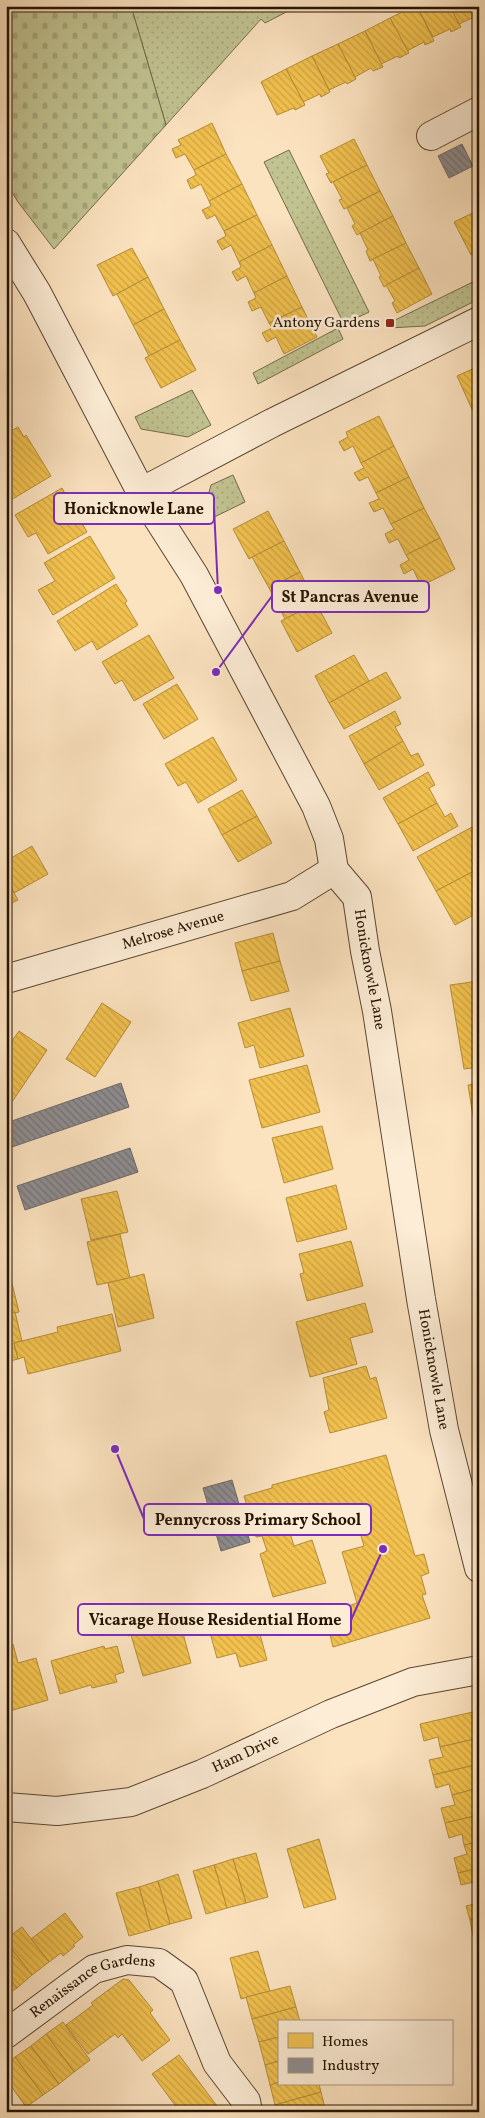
<svg xmlns="http://www.w3.org/2000/svg" width="485" height="2118" font-family="Vollkorn,serif">
	<defs>
		<pattern id="grass-dots" width="8" height="8" patternUnits="userSpaceOnUse" patternTransform="scale(1.25)"><rect width="8" height="8" fill="#c1c391"/><path d="M2 2h.1M6 6h.1" fill="none" stroke="#a6a77b" stroke-width="1.8" stroke-linecap="round"/></pattern>
		<pattern id="cemetery-stones" width="16" height="16" patternUnits="userSpaceOnUse" patternTransform="scale(1.25)"><rect width="16" height="16" fill="#c1c391"/><path d="M2 7V4a2 2 0 0 1 4 0v3zM10 15v-3a2 2 0 0 1 4 0v3z" fill="#a6a77b"/></pattern>
		<pattern id="homes-back-hatch" width="6" height="6" patternUnits="userSpaceOnUse" patternTransform="scale(1.25)"><rect width="6" height="6" fill="#f2c14e"/><path d="M-1 5l2 2M0 0l6 6M5-1l2 2" fill="none" stroke="#cfa542"/></pattern>
		<pattern id="industry-back-hatch" width="6" height="6" patternUnits="userSpaceOnUse" patternTransform="scale(1.25)"><rect width="6" height="6" fill="#8d8d92"/><path d="M-1 5l2 2M0 0l6 6M5-1l2 2" fill="none" stroke="#737275"/></pattern>
	</defs>
	<rect width="100%" height="100%" fill="#fce3c0"/>
	<filter id="stains"><feTurbulence type="fractalNoise" baseFrequency=".004" numOctaves="4"/><feColorMatrix values="0 0 0 0 .2 0 0 0 0 .09 0 0 0 0 .02 0 0 0 .5 -.17"/></filter>
	<radialGradient id="worn" r=".72"><stop offset=".6" stop-color="#630" stop-opacity="0"/><stop offset="1" stop-color="#630" stop-opacity=".3"/></radialGradient>
	<g fill="url(#grass-dots)" stroke="#726b4a">
		<polygon points="131,6 298,6 265,23 261,19 166,125"/>
		<polygon points="289,150 369,312 344,324 264,162"/>
		<polygon points="479,279 479,299 425,326 389,328 387,324"/>
		<polygon points="338,328 343,339 258,384 253,373"/>
		<polygon points="192,390 211,425 188,437 141,429 135,417"/>
		<polygon points="233,475 245,502 200,524 211,485"/>
	</g>
	<polygon fill="url(#cemetery-stones)" stroke="#726b4a" points="6,6 131,6 166,125 54,249 18,202 6,183"/>
	<g fill="url(#homes-back-hatch)" stroke="#b48d37">
		<polygon points="414,6 417,6 434,41 425,45 424,42 407,51 390,18"/>
		<polygon points="417,6 450,6 461,27 451,32 450,29 433,37"/>
		<polygon points="450,6 479,6 479,18 477,19 476,16 459,24"/>
		<polygon points="390,18 409,53 399,58 398,56 381,64 365,31"/>
		<polygon points="365,31 383,67 373,71 371,68 355,77 338,44"/>
		<polygon points="338,44 356,79 347,84 346,82 329,90 312,56"/>
		<polygon points="312,56 330,92 321,97 320,94 303,102 286,69"/>
		<polygon points="286,69 305,105 295,110 294,108 277,115 261,82"/>
		<polygon points="212,123 226,154 194,170 185,154 176,158 172,149 181,145 178,140"/>
		<polygon points="354,139 367,165 331,183 326,174 329,173 320,156"/>
		<polygon points="226,154 242,184 209,201 201,184 191,189 187,180 196,175 194,170"/>
		<polygon points="367,165 380,191 344,209 339,200 342,199 333,182"/>
		<polygon points="242,184 257,215 224,231 215,215 207,219 202,210 211,206 209,201"/>
		<polygon points="380,191 393,216 357,235 352,226 355,224 347,208"/>
		<polygon points="479,210 479,251 471,255 454,222"/>
		<polygon points="257,215 272,245 239,262 231,245 222,250 217,241 226,236 224,231"/>
		<polygon points="393,216 406,243 370,261 366,251 368,250 360,233"/>
		<polygon points="406,243 419,268 384,287 379,277 381,276 373,259"/>
		<polygon points="272,245 287,276 254,293 246,276 237,281 232,272 241,267 239,262"/>
		<polygon points="132,248 148,277 113,296 97,265"/>
		<polygon points="419,268 432,294 397,313 392,303 395,301 386,285"/>
		<polygon points="287,276 302,307 269,323 261,307 252,311 248,302 256,298 254,293"/>
		<polygon points="148,277 164,309 133,325 117,294"/>
		<polygon points="302,307 317,337 284,354 276,337 267,342 262,333 272,328 269,323"/>
		<polygon points="164,309 180,340 149,356 133,325"/>
		<polygon points="180,340 196,370 161,388 145,358"/>
		<polygon points="479,366 479,403 471,407 457,376"/>
		<polygon points="479,403 479,422 471,407"/>
		<polygon points="379,416 394,446 361,463 353,446 344,451 339,442 348,437 346,432"/>
		<polygon points="18,427 24,437 26,435 51,476 6,503 6,434"/>
		<polygon points="394,446 409,477 376,493 368,477 359,481 354,473 364,468 361,463"/>
		<polygon points="409,477 424,508 391,524 383,508 374,512 369,503 379,499 376,493"/>
		<polygon points="62,488 87,532 48,554 36,533 28,537 15,515"/>
		<polygon points="424,508 440,538 406,555 398,539 389,543 385,534 394,529 391,524"/>
		<polygon points="268,511 284,541 249,559 233,529"/>
		<polygon points="90,536 115,578 53,615 38,590 55,581 44,563"/>
		<polygon points="440,538 455,569 421,586 413,569 404,574 400,565 409,560 406,555"/>
		<polygon points="284,541 300,572 269,588 252,557"/>
		<polygon points="300,572 316,603 285,619 269,588"/>
		<polygon points="116,584 127,601 125,603 138,625 97,650 92,641 75,651 57,621"/>
		<polygon points="316,603 332,633 297,652 281,621"/>
		<polygon points="149,635 174,678 134,701 122,680 115,684 102,662"/>
		<polygon points="354,655 369,681 329,703 315,676"/>
		<polygon points="386,672 401,698 344,729 329,703"/>
		<polygon points="177,684 198,719 164,739 143,704"/>
		<polygon points="395,711 401,724 395,727 403,741 364,764 349,736"/>
		<polygon points="213,737 237,780 198,803 186,782 178,786 165,764"/>
		<polygon points="403,741 411,756 418,753 424,765 379,790 364,764"/>
		<polygon points="428,772 435,785 429,788 437,803 398,824 383,798"/>
		<polygon points="242,790 257,816 222,835 208,809"/>
		<polygon points="437,803 445,817 451,813 458,826 413,851 398,824"/>
		<polygon points="257,816 272,843 238,862 222,835"/>
		<polygon points="472,827 479,839 479,855 471,860 476,870 436,891 417,857"/>
		<polygon points="32,846 48,874 14,893 6,879 6,861"/>
		<polygon points="476,870 479,875 479,912 455,925 436,891"/>
		<polygon points="6,879 18,900 6,906"/>
		<polygon points="273,933 280,961 242,971 235,943"/>
		<polygon points="280,961 289,991 251,1001 242,971"/>
		<polygon points="479,981 479,1067 464,1069 450,985"/>
		<polygon points="102,1003 131,1022 95,1077 66,1059"/>
		<polygon points="290,1008 304,1056 260,1068 254,1045 245,1048 238,1023"/>
		<polygon points="19,1031 47,1050 10,1105 6,1102 6,1049"/>
		<polygon points="307,1065 320,1112 262,1128 249,1080"/>
		<polygon points="479,1083 479,1115 473,1116 468,1085"/>
		<polygon points="479,1115 479,1148 473,1116"/>
		<polygon points="322,1126 333,1169 284,1183 272,1138"/>
		<polygon points="336,1185 347,1229 297,1242 286,1198"/>
		<polygon points="117,1191 128,1232 91,1240 81,1199"/>
		<polygon points="120,1234 130,1278 97,1285 87,1242"/>
		<polygon points="351,1241 363,1286 307,1301 300,1274 304,1273 299,1254"/>
		<polygon points="6,1271 9,1271 19,1312 6,1315"/>
		<polygon points="144,1274 154,1318 118,1327 108,1283"/>
		<polygon points="365,1303 373,1332 350,1338 357,1364 310,1377 296,1322"/>
		<polygon points="15,1312 22,1341 14,1343 18,1359 6,1362 6,1315"/>
		<polygon points="112,1314 121,1351 28,1374 24,1357 18,1359 14,1343 58,1332 57,1327"/>
		<polygon points="366,1366 370,1379 376,1377 387,1418 330,1433 324,1412 329,1410 323,1378"/>
		<polygon points="386,1455 415,1556 424,1554 429,1573 421,1576 426,1594 422,1595 430,1618 333,1647 326,1619 343,1613 342,1608 357,1603 342,1552 364,1546 354,1512 289,1530 294,1546 312,1540 326,1583 273,1597 260,1554 267,1551 262,1536 256,1537 244,1496 272,1488 272,1485"/>
		<polygon points="148,1604 155,1629 180,1622 191,1663 143,1676 131,1635 128,1636 121,1611"/>
		<polygon points="252,1605 267,1660 240,1667 236,1653 217,1658 206,1618"/>
		<polygon points="13,1644 18,1663 36,1658 48,1700 6,1712 6,1646"/>
		<polygon points="104,1646 105,1649 117,1646 124,1672 115,1675 117,1682 92,1688 91,1685 60,1694 51,1661"/>
		<polygon points="477,1711 479,1738 440,1747 438,1737 424,1741 420,1724"/>
		<polygon points="479,1738 479,1764 433,1775 429,1760 443,1757 440,1747"/>
		<polygon points="479,1764 479,1788 452,1795 449,1784 436,1788 433,1775"/>
		<polygon points="479,1788 479,1815 445,1823 441,1808 455,1805 452,1795"/>
		<polygon points="479,1815 479,1842 464,1845 462,1834 449,1838 445,1823"/>
		<polygon points="319,1839 336,1899 304,1908 287,1849"/>
		<polygon points="479,1842 479,1868 458,1873 454,1858 467,1854 464,1845"/>
		<polygon points="256,1853 268,1897 246,1903 233,1859"/>
		<polygon points="233,1859 246,1903 227,1908 214,1865"/>
		<polygon points="214,1865 227,1908 206,1914 193,1871"/>
		<polygon points="479,1868 479,1892 477,1892 474,1882 461,1885 458,1873"/>
		<polygon points="178,1874 192,1918 170,1924 158,1881"/>
		<polygon points="158,1881 170,1924 151,1930 139,1887"/>
		<polygon points="139,1887 151,1930 129,1936 116,1893"/>
		<polygon points="479,1903 479,1918 470,1920 466,1906"/>
		<polygon points="65,1913 83,1937 73,1945 75,1946 63,1956 61,1953 49,1962 31,1939"/>
		<polygon points="479,1918 479,1934 473,1936 470,1920"/>
		<polygon points="22,1927 49,1962 32,1975 6,1942 6,1939"/>
		<polygon points="6,1942 32,1975 17,1988 6,1974"/>
		<polygon points="258,1951 270,1991 241,1999 230,1958"/>
		<polygon points="6,1974 17,1988 6,1995"/>
		<polygon points="123,1979 129,1980 153,2010 150,2013 170,2040 142,2061 122,2034 118,2038 115,2034 88,2054 66,2025 93,2005 91,2003"/>
		<polygon points="290,1986 296,2007 252,2019 246,1997"/>
		<polygon points="296,2007 300,2022 279,2022 279,2037 259,2042 252,2019"/>
		<polygon points="63,2022 90,2060 74,2072 46,2034"/>
		<polygon points="46,2034 74,2072 59,2084 31,2046"/>
		<polygon points="279,2037 279,2061 265,2065 259,2042"/>
		<polygon points="31,2046 59,2084 43,2095 15,2057"/>
		<polygon points="179,2055 220,2110 218,2112 180,2112 152,2074"/>
		<polygon points="15,2057 43,2095 26,2107 6,2079 6,2064"/>
		<polygon points="279,2061 279,2082 270,2085 265,2065"/>
		<polygon points="279,2082 279,2084 319,2084 321,2092 275,2105 270,2085"/>
		<polygon points="321,2092 326,2112 277,2112 275,2105"/>
	</g>
	<g fill="url(#industry-back-hatch)" stroke="#6e6867">
		<polygon points="462,144 473,166 449,178 438,156"/>
		<polygon points="121,1083 129,1107 6,1149 6,1123"/>
		<polygon points="130,1148 138,1172 25,1210 17,1186"/>
		<polygon points="232,1480 250,1542 221,1551 203,1488"/>
	</g>
	<g fill="none" stroke-linecap="round" stroke-linejoin="round">
		<g stroke="#5a4732" stroke-width="30">
			<g id="minor">
				<polyline points="431,136 479,111"/>
				<path id="s1" d="M6 243 37 293 141 492 194 575 316 806 329 839 334 870 357 897 365 951 377 1011 421 1299 444 1430 479 1568"/>
				<polyline points="141,492 272,423 479,321"/>
				<path id="s2" d="M6 979 292 896 334 870"/>
				<path id="s3" d="M6 1807 57 1811 131 1802 202 1774 331 1714 413 1682 479 1670"/>
				<path id="s4" d="M6 2034 94 1969 127 1960 159 1963 184 1981 217 2063 246 2101 248 2112"/>
			</g>
		</g>
		<use href="#minor" stroke="#fdedd6" stroke-width="28"/>
	</g>
	<rect fill="#8f2418" stroke="#fdedd6" stroke-width="2" x="385" y="318" width="10" height="10" rx="2.5"/>
	<g text-anchor="middle" dominant-baseline="central" stroke-width="5" stroke-linejoin="round" paint-order="stroke">
		<g font-size="15" fill="#241302" stroke="#fdedd6" text-anchor="end">
			<text x="380" y="323">Antony Gardens</text>
		</g>
		<g font-size="15" fill="#241302" stroke="#fdedd6">
			<text stroke="none"><textPath href="#s2" startOffset="174">Melrose Avenue</textPath></text>
			<text stroke="none"><textPath href="#s1" startOffset="819">Honicknowle Lane</textPath></text>
			<text stroke="none"><textPath href="#s1" startOffset="1224">Honicknowle Lane</textPath></text>
			<text stroke="none"><textPath href="#s3" startOffset="250">Ham Drive</textPath></text>
			<text stroke="none"><textPath href="#s4" startOffset="102">Renaissance Gardens</textPath></text>
		</g>
	</g>
	<path fill="none" stroke="#7b2cbf" stroke-width="2" d="M218 590L214 508M216 672L272 596M115 1449L144 1519M383 1549L351 1620"/>
	<g fill="#7b2cbf" stroke="#fdedd6" stroke-width="2">
		<circle cx="218" cy="590" r="5"/>
		<circle cx="216" cy="672" r="5"/>
		<circle cx="115" cy="1449" r="5"/>
		<circle cx="383" cy="1549" r="5"/>
	</g>
	<g fill="#fdedd6" stroke="#7b2cbf" stroke-width="2">
		<rect x="54" y="493" width="160" height="31" rx="5"/>
		<rect x="272" y="581" width="157" height="31" rx="5"/>
		<rect x="144" y="1504" width="227" height="31" rx="5"/>
		<rect x="78" y="1604" width="273" height="31" rx="5"/>
	</g>
	<g font-size="16" text-anchor="middle" font-weight="bold" fill="#241302">
		<text x="134" y="514">Honicknowle Lane</text>
		<text x="350" y="602">St Pancras Avenue</text>
		<text x="258" y="1525">Pennycross Primary School</text>
		<text x="215" y="1625">Vicarage House Residential Home</text>
	</g>
	<rect width="485" height="2118" fill="none" stroke="#fce3c0" stroke-width="25"/>
	<rect x="8" y="8" width="470" height="2103" fill="none" stroke="#241302" stroke-width="2.5"/>
	<rect x="12" y="12" width="460" height="2093" fill="none" stroke="#241302"/>
	<rect x="278" y="2020" width="175" height="65" fill="#fdedd6" stroke="#a69681"/>
	<rect x="288" y="2033" width="25" height="15" fill="#f2c14e" stroke="#a69681"/>
	<text x="322" y="2046" font-size="15" fill="#241302">Homes</text>
	<rect x="288" y="2058" width="25" height="15" fill="#8d8d92" stroke="#a69681"/>
	<text x="322" y="2070" font-size="15" fill="#241302">Industry</text>
	<rect width="100%" height="100%" filter="url(#stains)"/>
	<rect width="100%" height="100%" fill="url(#worn)"/>
</svg>
